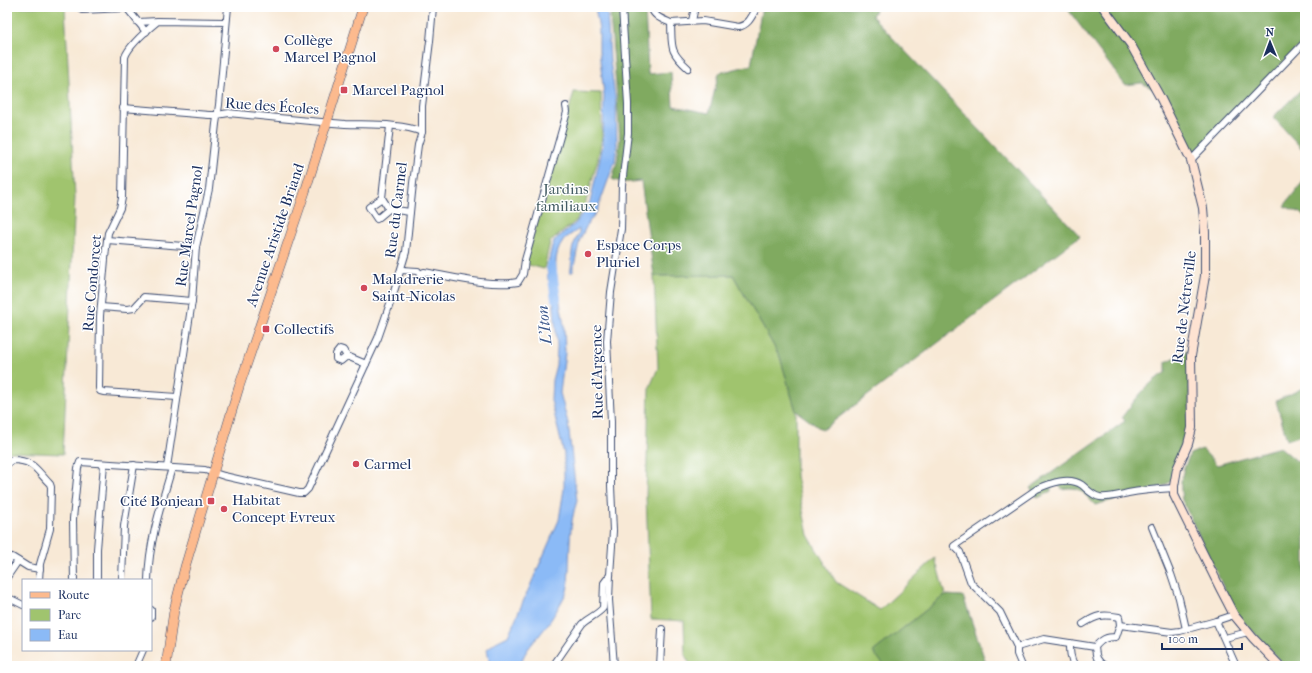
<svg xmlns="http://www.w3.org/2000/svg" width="1312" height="673" font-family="'IM FELL French Canon',serif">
	<rect width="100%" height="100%" fill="#fff"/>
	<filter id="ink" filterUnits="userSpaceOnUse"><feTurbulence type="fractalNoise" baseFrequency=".025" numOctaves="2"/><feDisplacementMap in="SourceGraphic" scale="8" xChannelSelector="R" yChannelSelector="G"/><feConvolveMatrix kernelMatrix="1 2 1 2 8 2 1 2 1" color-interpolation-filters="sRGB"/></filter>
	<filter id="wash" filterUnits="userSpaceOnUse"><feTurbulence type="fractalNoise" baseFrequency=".012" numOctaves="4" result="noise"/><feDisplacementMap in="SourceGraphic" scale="16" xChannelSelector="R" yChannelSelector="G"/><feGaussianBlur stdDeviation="0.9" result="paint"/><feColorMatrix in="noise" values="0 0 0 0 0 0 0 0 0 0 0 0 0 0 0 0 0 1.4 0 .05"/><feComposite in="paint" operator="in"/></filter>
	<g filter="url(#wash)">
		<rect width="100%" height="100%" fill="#f8e9d6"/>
		<g fill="#a0c46e" stroke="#5e7a66">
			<polygon points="7,7 65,7 75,197 63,454 9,452 7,454"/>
			<polygon points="574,92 601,93 602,136 598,159 585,205 576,221 550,242 544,269 525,264"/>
			<polygon points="733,275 780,357 796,411 796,476 808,535 836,582 880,610 935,558 945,595 873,652 885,666 691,666 685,655 684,621 651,619 646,497 649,389 658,368 654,276"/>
		</g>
		<g fill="#80aa61" stroke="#4e6c60">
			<path d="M613 7H645L648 74 671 72 673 106 709 113 719 73 751 65 762 7H880L876 9 872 16 1080 236 822 430 796 411 780 357 733 275 654 276 641 181C630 182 622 184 612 179L617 162 620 139 616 85 610 16 613 10Z"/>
			<polygon points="1066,7 1305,7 1305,50 1300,45 1191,157 1159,92 1142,83 1125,85"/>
			<polygon points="1305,86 1305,152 1273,117"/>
			<polygon points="1305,179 1305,217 1301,213 1284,206"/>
			<path d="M1188 351 1190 403 1188 440 1173 470 1171 481 1164 486 1095 505C1084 494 1080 485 1062 489L1058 485 1051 487V491L1038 498 1030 488 1125 421 1122 417C1135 400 1147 383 1166 372V362Z"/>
			<polygon points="1305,387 1305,434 1287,440 1276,401"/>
			<path d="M1280 447 1298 462 1305 457V666H1286L1241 619 1231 603 1182 500C1179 480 1182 472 1190 454L1202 449 1217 465Z"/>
			<polygon points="945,595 963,596 987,666 885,666 873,652"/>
		</g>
		<g fill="#8bbaf6" stroke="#5374aa">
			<path d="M595 7H606L607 10 610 60 616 104 617 144 615 161 597 211 587 225 580 239 574 266H573V272H570C573 263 570 253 574 244 576 238 580 234 579 229 574 233 565 237 562 243 555 253 555 266 557 277L548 280 547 267 552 246 555 240 576 223 590 202 603 145 604 95 599 51V30Z"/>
			<path d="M557 285 564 325 565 353 560 393 568 423 577 501C569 524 570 547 569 570 568 577 569 585 567 591 563 600 551 621 545 628 535 642 525 648 520 666H490L487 649 496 642 508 636 559 520 564 489V454L551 400 552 380 556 365 557 346 553 294 552 287Z"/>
		</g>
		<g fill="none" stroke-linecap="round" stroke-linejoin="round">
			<polyline stroke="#8bbaf6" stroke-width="10" points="551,265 556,299"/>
		</g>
	</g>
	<g filter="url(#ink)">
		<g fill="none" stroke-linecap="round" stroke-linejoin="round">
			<g stroke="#3c4b70" stroke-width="8">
				<g id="street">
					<polyline points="126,7 146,32"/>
					<path d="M651 7C654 17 662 19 671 23 672 47 669 51 688 68"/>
					<polyline points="82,10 126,8"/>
					<polyline points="692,21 695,7"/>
					<polyline points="138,22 158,21"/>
					<path d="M671 23 703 21 738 27C749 25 752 16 757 7"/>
					<path d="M123 108 209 115H217L229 113C268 117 306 121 345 124 368 125 401 123 422 132"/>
					<polyline points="1191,160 1305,42"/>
					<polyline points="382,198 390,126"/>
					<polyline points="389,209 377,219 369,207 382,198 389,209 410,212"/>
					<polyline points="107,240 196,247"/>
					<path d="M401 270 418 271 420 275 424 272C452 277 490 287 518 282L523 274 525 260 567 112 566 106"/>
					<polyline points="101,307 127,309 134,308 144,297 192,301"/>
					<polyline points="347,356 341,361 336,359 336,354 340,349 343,350 347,356 366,364"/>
					<path d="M177 397 104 392 100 391 99 388 100 316 106 248 108 233 120 208 122 198 125 57C129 45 147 30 158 21L226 22"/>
					<path d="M7 464 12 460C34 460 36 470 50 484L51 487 50 529 40 564 39 580"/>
					<polyline points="167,467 192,301 196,247 209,189 216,124 219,105 228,7"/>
					<polyline points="1152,527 1171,574 1179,598 1186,629"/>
					<polyline points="7,563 12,557 28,567 40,569"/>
					<polyline points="7,577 18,561"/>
					<polyline points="74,580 73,519 78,468 80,462 205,470 224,476 299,493 304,493 308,489 378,338 393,295 406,252 413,183 418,145 422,132 422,106 430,41 433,7"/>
					<polyline points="97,580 97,549 104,464"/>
					<polyline points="122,580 124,526 134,465"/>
					<path d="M148 580C149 541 161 505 172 468"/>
					<polyline points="7,597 23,605"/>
					<polyline points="151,610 151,617"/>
					<polyline points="1234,615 1216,621 1236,666"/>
					<path d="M1083 624C1097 615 1102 614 1119 617L1120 625 1116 637C1106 637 1102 639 1095 647"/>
					<polyline points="1120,625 1172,632 1180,631 1216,621"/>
					<polyline points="1225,638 1248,632"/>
					<path d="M1070 643C1070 652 1070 658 1075 666"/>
					<polyline points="1017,647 1044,639 1095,647"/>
					<path d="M1095 647C1096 656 1096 661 1105 666"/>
					<polyline points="136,666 143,650"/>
					<path d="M553 666 582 624C588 618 597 615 603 608L604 583 610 575"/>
					<polyline points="614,666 609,600 610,575 613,531 611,486 611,422 607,341 611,292 621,229 622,185 628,133 628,104 622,7"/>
					<polyline points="660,666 662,629"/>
					<path d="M1022 666 1017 654V647L1000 612 971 583 960 552 954 546 1037 489C1051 483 1069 476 1082 485 1087 489 1093 496 1100 497 1109 498 1119 495 1128 493 1143 490 1158 489 1174 488"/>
				</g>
			</g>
			<g stroke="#3c4b70" stroke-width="10">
				<polyline id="secondary" points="1103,7 1131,45 1161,99 1191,160 1203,208 1205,232 1205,276 1191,356 1192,428 1188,444 1177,469 1174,486 1174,495 1220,588 1234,615 1253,638 1280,666"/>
			</g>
			<g stroke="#3c4b70" stroke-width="10">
				<polyline id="primary" points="166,666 174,610 185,567 239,387 305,192 363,7"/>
			</g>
			<use href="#street" stroke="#fff" stroke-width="6"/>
			<use href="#secondary" stroke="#fee3d2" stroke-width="8"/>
			<use href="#primary" stroke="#fcba8e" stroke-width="9"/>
		</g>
	</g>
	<g fill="#d1495b" stroke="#fff" stroke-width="1.5">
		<circle cx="276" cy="49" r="4"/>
		<rect x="340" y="86" width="8" height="8" rx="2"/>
		<circle cx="588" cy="254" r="4"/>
		<circle cx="364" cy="288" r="4"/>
		<rect x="262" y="325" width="8" height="8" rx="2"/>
		<circle cx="356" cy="464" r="4"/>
		<rect x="207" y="497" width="8" height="8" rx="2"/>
		<circle cx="224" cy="509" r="4"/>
	</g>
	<g text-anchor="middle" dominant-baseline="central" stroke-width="3" stroke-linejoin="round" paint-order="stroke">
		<g font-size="15" fill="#1b2f5e" stroke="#fff" text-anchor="start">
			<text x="284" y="40">Collège<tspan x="284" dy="17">Marcel Pagnol</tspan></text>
			<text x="352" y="90">Marcel Pagnol</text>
			<text x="596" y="245">Espace Corps<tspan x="596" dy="17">Pluriel</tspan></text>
			<text x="372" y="279">Maladrerie<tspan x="372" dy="17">Saint-Nicolas</tspan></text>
			<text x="274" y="329">Collectifs</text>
			<text x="364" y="464">Carmel</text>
			<text x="232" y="500">Habitat<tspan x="232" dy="17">Concept Evreux</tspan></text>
			<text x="203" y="501" text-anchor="end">Cité Bonjean</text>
		</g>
		<g font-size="15" fill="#1b2f5e" stroke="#fff">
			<text transform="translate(272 106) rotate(4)">Rue des Écoles</text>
			<text transform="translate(396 210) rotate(-83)">Rue du Carmel</text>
			<text transform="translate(189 226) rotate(-82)">Rue Marcel Pagnol</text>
			<text transform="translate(275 235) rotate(-71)">Avenue Aristide Briand</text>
			<text transform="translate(92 283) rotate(-85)">Rue Condorcet</text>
			<text transform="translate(1184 307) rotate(-83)">Rue de Nétreville</text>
			<text transform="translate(597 372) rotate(-91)">Rue d'Argence</text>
		</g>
		<g font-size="15" fill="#435c63" stroke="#fff">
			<text x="566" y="189">Jardins<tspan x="566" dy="17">familiaux</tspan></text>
		</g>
		<g font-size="16" font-style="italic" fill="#3d598c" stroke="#fff">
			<text transform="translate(544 325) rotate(-96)">L'Iton</text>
		</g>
	</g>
	<rect width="1312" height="673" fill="none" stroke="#fff" stroke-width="24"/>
	<rect x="22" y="579" width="130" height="72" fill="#ffffff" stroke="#a4acbf"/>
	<rect x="30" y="592" width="20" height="6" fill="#fcba8e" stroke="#a4acbf"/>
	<text x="58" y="599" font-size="12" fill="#1b2f5e">Route</text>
	<rect x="30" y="609" width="20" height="12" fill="#a0c46e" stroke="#a4acbf"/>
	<text x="58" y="619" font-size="12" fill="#1b2f5e">Parc</text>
	<rect x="30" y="629" width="20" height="12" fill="#8bbaf6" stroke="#a4acbf"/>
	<text x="58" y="639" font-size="12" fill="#1b2f5e">Eau</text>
	<g transform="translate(1270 42) rotate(359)" stroke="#ffffff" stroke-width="3" paint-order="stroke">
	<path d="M0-3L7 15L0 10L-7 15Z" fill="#1b2f5e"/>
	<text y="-6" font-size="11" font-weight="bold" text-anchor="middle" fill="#1b2f5e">N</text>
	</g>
	<path d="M1162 643v6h80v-6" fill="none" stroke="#1b2f5e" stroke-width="2"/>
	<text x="1168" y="643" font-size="12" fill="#1b2f5e" stroke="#ffffff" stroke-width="3" paint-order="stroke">100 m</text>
</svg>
